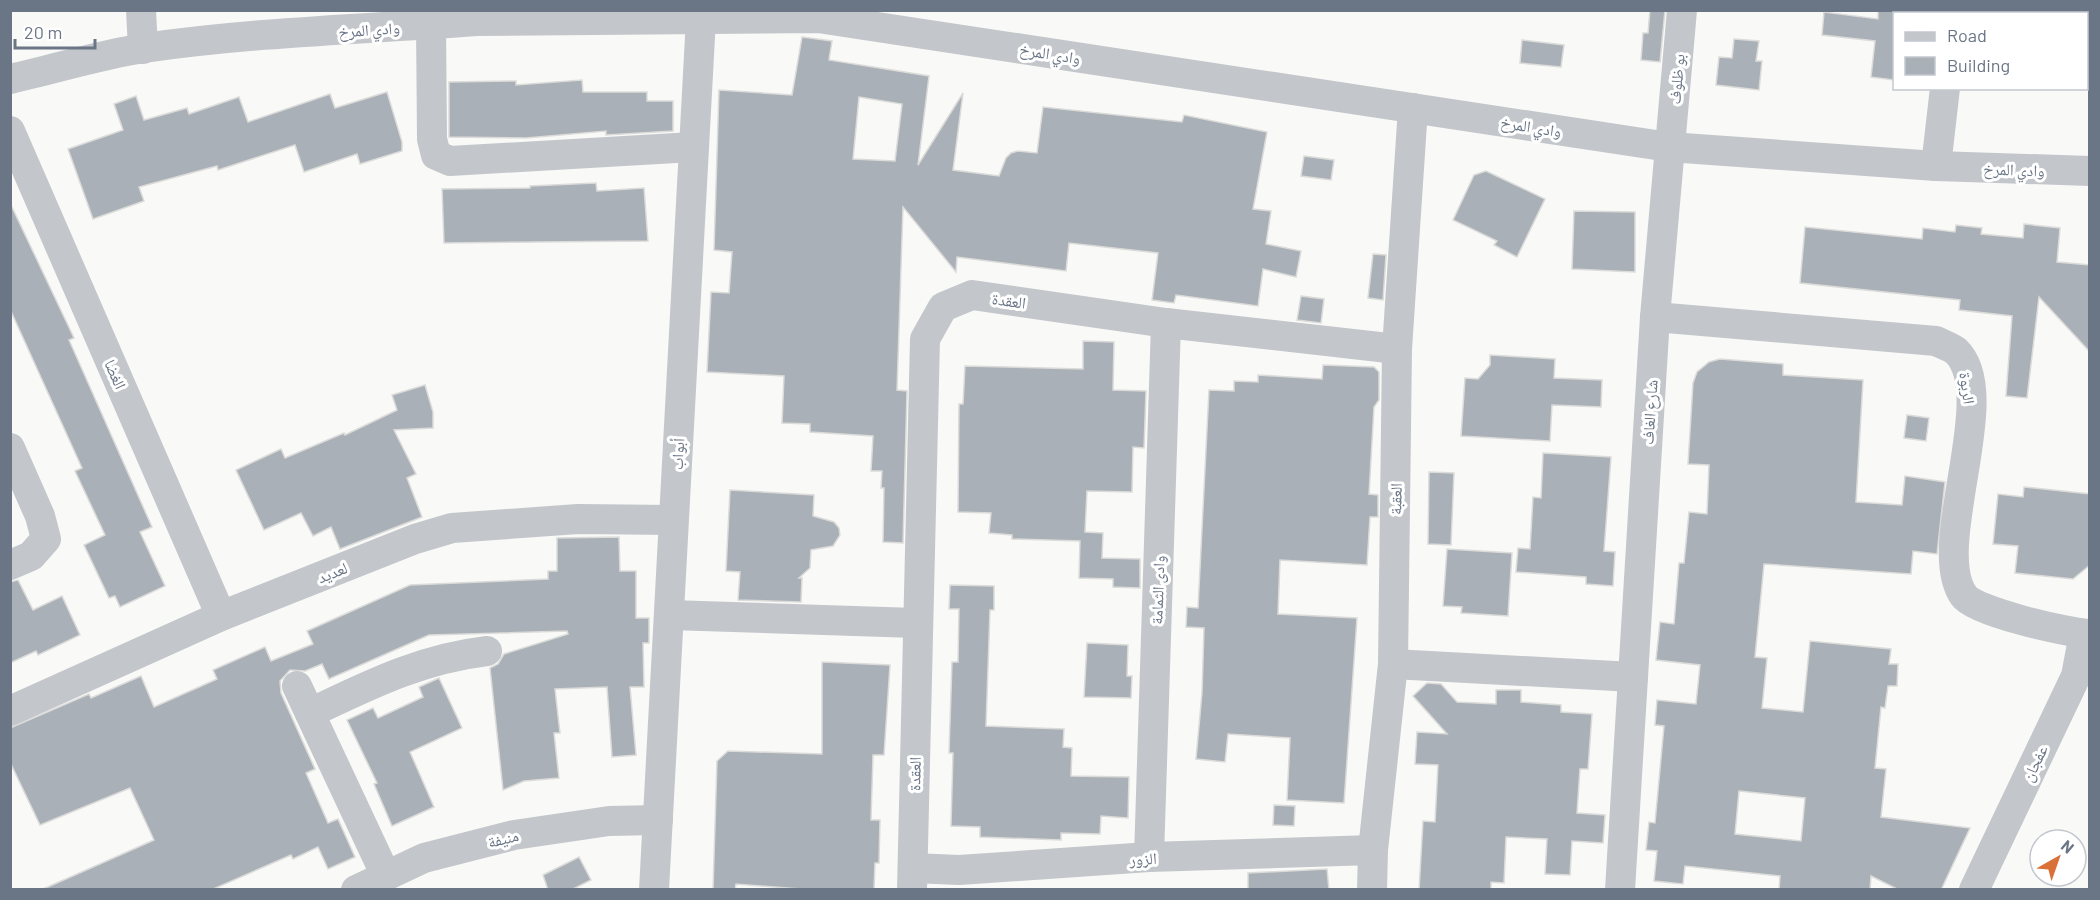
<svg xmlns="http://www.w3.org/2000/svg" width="2100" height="900" font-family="Barlow,'Noto Naskh Arabic',sans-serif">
	<rect width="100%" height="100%" fill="#f9f9f7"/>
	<g fill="#aab0b7" stroke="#dbdbd9" stroke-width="1.5" fill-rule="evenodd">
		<polygon points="1650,10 1665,10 1660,62 1641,60 1643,33 1648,33"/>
		<polygon points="1878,10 1894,10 1894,80 1871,77 1875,41 1822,35 1824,12 1878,19"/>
		<path d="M802 37 832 41 829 60 929 76 918 165 963 93 953 170 999 176 1006 158 1011 153 1018 151 1037 153 1043 107 1182 122 1184 115 1267 132 1253 209 1271 211 1266 244 1301 251 1296 277 1263 269 1258 306 1176 295 1174 303 1152 300 1158 253 1069 243 1066 271 957 257 956 272 903 207 897 390 907 391 903 543 883 542 884 488H881L882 471H871L873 436 810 432V424L782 423 784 376 707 372 711 292 729 293 732 252 714 250 719 90 792 95ZM859 97 902 104 895 161 853 159Z"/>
		<polygon points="1734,39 1759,41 1756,61 1762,61 1759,90 1716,85 1719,57 1732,58"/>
		<polygon points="1522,40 1564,45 1561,67 1520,63"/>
		<polygon points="582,80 583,92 647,92 647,101 673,101 673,131 606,135 606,131 526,138 449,137 449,82 516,81 516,85"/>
		<polygon points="387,92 402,142 402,151 360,164 357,154 304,172 295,145 218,170 217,166 139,187 144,201 93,219 68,149 123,130 114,104 136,96 144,120 187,108 189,114 239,97 248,122 330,94 335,108"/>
		<polygon points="1304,156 1334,160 1331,180 1301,176"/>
		<polygon points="1486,171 1545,199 1517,257 1494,245 1497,241 1453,220 1474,175"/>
		<polygon points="596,183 597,191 644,188 648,241 444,243 442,189 530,188 530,186"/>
		<polygon points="10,203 74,338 69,340 152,527 140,532 165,586 120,607 115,596 109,598 84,545 105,535 75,471 82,468 10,309"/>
		<polygon points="1574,211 1635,212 1635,272 1572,269"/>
		<polygon points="2024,224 2060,228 2057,262 2090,265 2090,352 2039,297 2027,398 2006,396 2012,316 1959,310 1960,300 1800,283 1805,227 1922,239 1923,228 1955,232 1956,225 1982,228 1981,234 2023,238"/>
		<polygon points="1373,254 1386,255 1383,300 1368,298"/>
		<polygon points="1301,296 1324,299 1321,323 1297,320"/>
		<polygon points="1083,341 1114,342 1113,390 1146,391 1144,448 1133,447 1132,492 1087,491 1085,532 1103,533 1102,558 1140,559 1140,588 1113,587 1113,579 1079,578 1080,541 1012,539 1012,535 989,533 991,513 958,512 959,404 963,404 965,366 1083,369"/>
		<polygon points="1490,355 1555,359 1554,378 1602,380 1601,407 1552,405 1550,441 1461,436 1465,378 1478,379 1490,365"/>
		<path d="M1720 359 1783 364V375L1863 380 1856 502 1902 505 1905 476 1945 482 1937 554 1913 551 1911 574 1764 564 1755 657 1767 658 1762 708 1803 712 1810 641 1891 649 1889 664H1898L1897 686H1888L1885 708 1881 707 1875 768 1886 769 1881 817 1970 828 1941 890H1899L1871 876 1870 890H1779L1780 876 1685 866 1683 884 1654 881 1657 851 1646 850 1649 822 1655 823 1664 726 1655 725 1657 700 1696 704 1700 665 1656 660 1660 622 1674 624 1679 563H1684L1689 512 1707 514 1709 465 1688 464 1693 383 1697 372 1709 362ZM1739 791 1805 798 1801 841 1735 834Z"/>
		<polygon points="1323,365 1374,367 1379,372 1379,400 1374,407 1369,494 1378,495 1378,517 1370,517 1367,565 1280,560 1278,614 1357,618 1344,803 1287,800 1290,738 1228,734 1225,762 1196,759 1202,693 1204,628 1186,627 1187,607 1198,608 1209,390 1234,391 1234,381 1258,382 1258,375 1322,379"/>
		<polygon points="425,385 433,412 433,428 394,430 416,474 407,478 422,517 340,549 331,527 313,536 301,513 264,530 236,470 281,449 285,458 344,433 345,435 397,410 392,395"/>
		<polygon points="1907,415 1929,418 1926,441 1904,438"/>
		<polygon points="1543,453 1611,457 1604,551 1615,552 1613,586 1586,584 1586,577 1516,572 1518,548 1530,549 1533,497 1541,498"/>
		<polygon points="1429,472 1454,473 1451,545 1428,544"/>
		<polygon points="2024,487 2090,494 2090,565 2073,579 2015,573 2018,546 1993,544 1998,494 2023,497"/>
		<polygon points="730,490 814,495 813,516 834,522 839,528 840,535 833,546 811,550 810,568 799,578 802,578 801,602 738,600 740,572 726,571"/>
		<polygon points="619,537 620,571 636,571 636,618 649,618 649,643 643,643 644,687 630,687 636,755 612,757 607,687 555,689 560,733 554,733 559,778 524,781 503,790 490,668 498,664 504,654 568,634 567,631 429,635 329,679 322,664 305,671 290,670 280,681 281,693 315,769 306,773 328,823 338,819 355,857 328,869 318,847 293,859 291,855 211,890 41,890 154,840 130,788 40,825 10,762 10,728 89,694 91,698 141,676 154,707 217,679 213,670 265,647 271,661 313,644 307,631 410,585 548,579 548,571 557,571 557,538"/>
		<polygon points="1447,549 1512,553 1508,616 1461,613 1462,607 1443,606"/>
		<polygon points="18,580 33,610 62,596 80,635 38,655 36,651 10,663 10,582"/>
		<polygon points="950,585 994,586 994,610 990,610 986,726 1064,729 1063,747 1072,748 1071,776 1129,777 1128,818 1101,816 1100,834 1061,833 1061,840 980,837 980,827 951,826 953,753 949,753 952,662 958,662 959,609 949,609"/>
		<polygon points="1087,643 1128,645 1127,676 1132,676 1131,698 1084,697"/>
		<polygon points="822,662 890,665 884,755 873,755 871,820 880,820 879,863 875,863 874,890 813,890 736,884 735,890 713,890 717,761 728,751 822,754"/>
		<polygon points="439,678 462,728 410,752 434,807 392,826 374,784 377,783 347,720 373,708 378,718 423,697 419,687"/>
		<polygon points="1427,683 1441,684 1457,702 1496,704 1496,690 1521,690 1521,702 1561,705 1561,712 1592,714 1588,769 1580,769 1577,813 1605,815 1603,843 1572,841 1570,875 1545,874 1547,839 1506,837 1504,883 1491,882 1491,890 1419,890 1423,821 1435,822 1438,765 1415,764 1417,732 1447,734 1413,696"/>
		<polygon points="1274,805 1295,806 1294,826 1273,825"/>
		<polygon points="579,857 591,880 571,890 548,890 543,875"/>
		<polygon points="1327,869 1329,890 1248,890 1248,873"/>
	</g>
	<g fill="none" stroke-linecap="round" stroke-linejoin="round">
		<g stroke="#c3c6ca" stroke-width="30">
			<polyline points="141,10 143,49"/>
			<polyline points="1954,14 1954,10"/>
			<polyline points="2050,14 2050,10"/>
			<polyline points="431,24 432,139 436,155 450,161 693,147"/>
			<polyline points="2086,26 2090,26"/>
			<path d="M10 79C55 69 99 55 144 48 254 32 366 29 477 21L818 18 1669 147 1936 166 2090 171"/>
			<polyline points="10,131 221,616"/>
			<polyline points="1936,166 1945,88"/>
			<path d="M1655 317 1936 341C1942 344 1951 347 1956 351 2002 395 1928 547 1964 596 1975 612 2069 633 2090 634"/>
			<polyline points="10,448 40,516 46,539 31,556 10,565"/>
			<polyline points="670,615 916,623"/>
			<polyline points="1393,664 1633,677"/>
			<polyline points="297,686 386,876"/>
			<polyline points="10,711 221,616 415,539 452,528 578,519 673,520"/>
			<path d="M310 713C369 685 420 659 487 651"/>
			<polyline points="1149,857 1166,323"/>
			<polyline points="913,868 959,870 1149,857 1373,850"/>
			<polyline points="356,890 424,858 514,835 609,821 658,820"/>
			<polyline points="654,890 701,18"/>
			<polyline points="912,890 925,339 943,307 972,295 1166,323 1397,349"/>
			<polyline points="1372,890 1373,850 1393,664 1397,349 1413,108"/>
			<polyline points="1620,890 1655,317 1682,10"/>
			<polyline points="1974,890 2076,676 2084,634"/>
		</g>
	</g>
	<g text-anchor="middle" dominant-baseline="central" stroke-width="6" stroke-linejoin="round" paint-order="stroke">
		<g font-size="16" fill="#6a7686" stroke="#fff">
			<text transform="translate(369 29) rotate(-4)">وادي المرخ</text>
			<text transform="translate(1050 53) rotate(9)">وادي المرخ</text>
			<text transform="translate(1676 79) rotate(-85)">بو ظلوف</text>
			<text transform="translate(1531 126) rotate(9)">وادي المرخ</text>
			<text transform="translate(2014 169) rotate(2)">وادي المرخ</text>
			<text transform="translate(1009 300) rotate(8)">العقدة</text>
			<text transform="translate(116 374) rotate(66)">الغضا</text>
			<text transform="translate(1968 388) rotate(82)">الربوة</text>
			<text transform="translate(1649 412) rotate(-86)">شارع الغاف</text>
			<text transform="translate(677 454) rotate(-87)">أبواب</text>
			<text transform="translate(1395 499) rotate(-89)">العقبة</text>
			<text transform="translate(332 572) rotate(-22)">لعديد</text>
			<text transform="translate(1157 590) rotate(-88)">وادى الثمامة</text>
			<text transform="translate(2034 763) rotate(-64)">عفجان</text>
			<text transform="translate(914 774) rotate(-89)">العقدة</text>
			<text transform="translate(503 838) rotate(-14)">منيفة</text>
			<text transform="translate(1143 858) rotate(-3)">الزور</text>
		</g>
	</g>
	<rect width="2100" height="900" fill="none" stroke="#6a7686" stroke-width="24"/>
	<rect x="1893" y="12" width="195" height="78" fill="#ffffff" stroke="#c3c8cf" stroke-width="1.5"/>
	<rect x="1905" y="32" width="30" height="9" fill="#c3c6ca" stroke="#c3c8cf" stroke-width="1.5"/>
	<text x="1947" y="42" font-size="18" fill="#6a7686">Road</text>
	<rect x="1905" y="57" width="30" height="18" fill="#aab0b7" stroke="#c3c8cf" stroke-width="1.5"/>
	<text x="1947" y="72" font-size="18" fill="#6a7686">Building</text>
	<g transform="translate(2058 858) rotate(40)"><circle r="28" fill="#ffffff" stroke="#c3c8cf" stroke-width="1.5"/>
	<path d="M0-4.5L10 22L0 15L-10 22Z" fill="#d97138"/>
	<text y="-9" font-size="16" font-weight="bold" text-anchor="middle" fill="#6a7686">N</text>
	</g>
	<path d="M15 39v9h80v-9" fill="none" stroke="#6a7686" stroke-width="3"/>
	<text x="24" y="39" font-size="18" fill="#6a7686" stroke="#ffffff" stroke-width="4.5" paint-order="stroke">20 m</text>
</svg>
